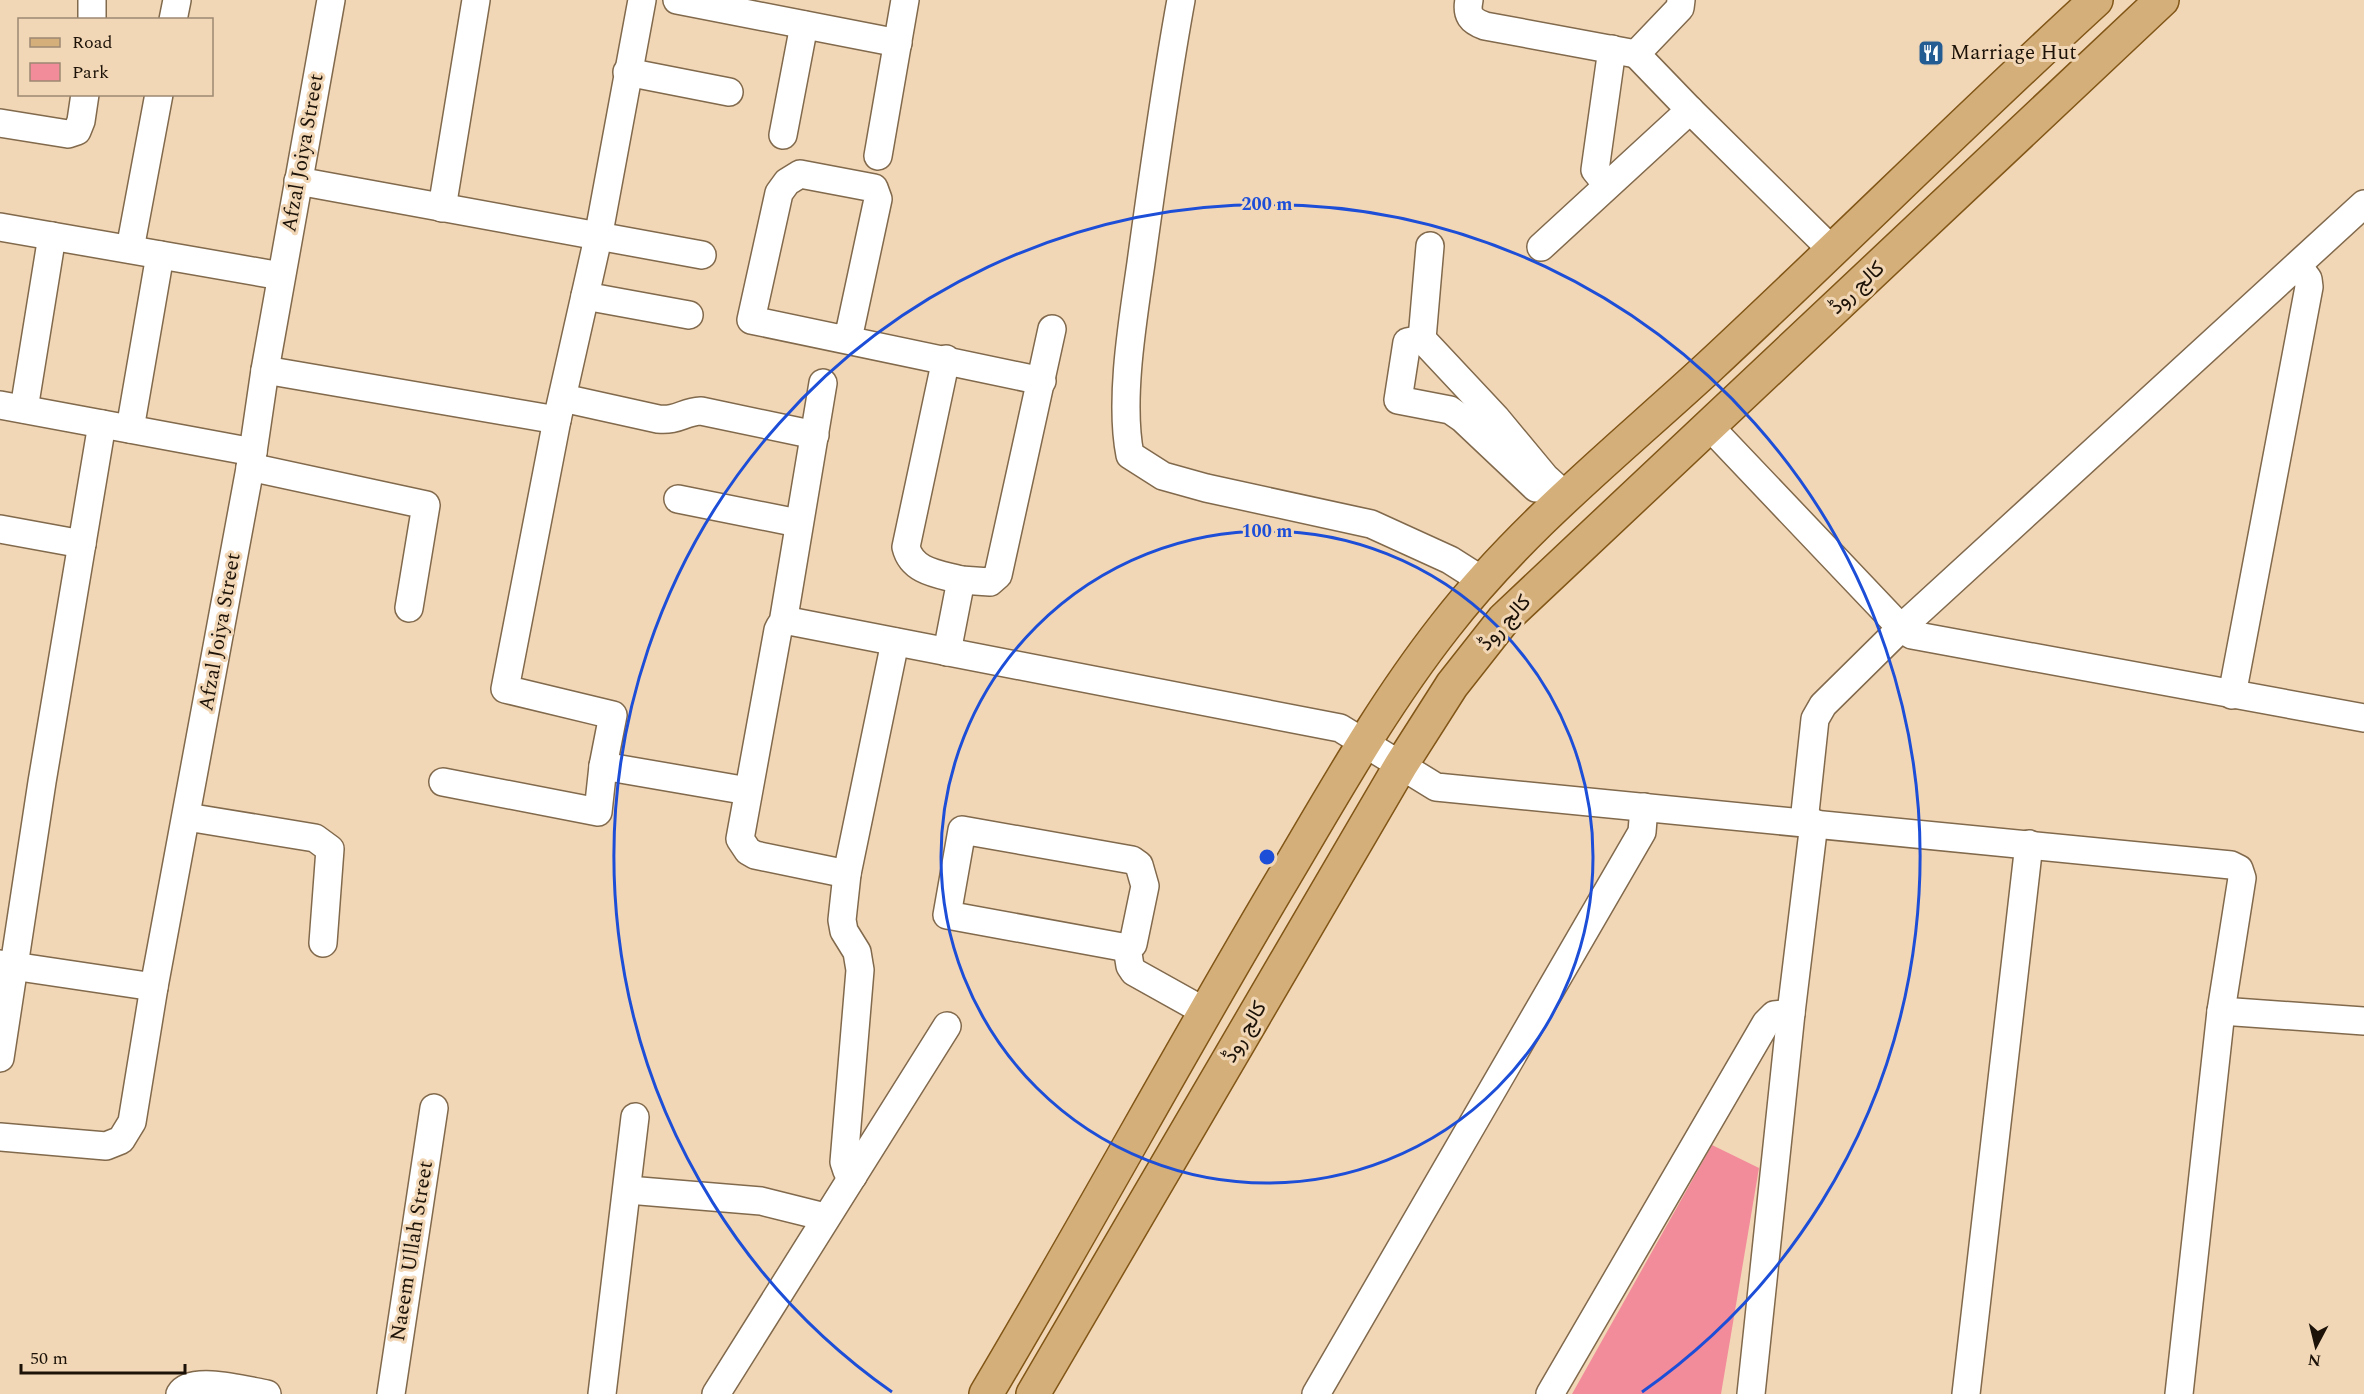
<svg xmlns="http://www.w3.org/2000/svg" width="2364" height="1394" font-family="Spectral,Vazirmatn,serif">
	<rect width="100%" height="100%" fill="#f2d7b7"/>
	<polygon fill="#f28b9a" points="1712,1145 1759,1168 1721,1394 1572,1394"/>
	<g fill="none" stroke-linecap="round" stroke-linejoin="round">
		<g stroke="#81694c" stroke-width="30">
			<g id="minor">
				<polyline points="92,0 92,20"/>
				<polyline points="677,0 898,43"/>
				<path d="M1181 0C1165 87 1153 175 1141 263 1133 319 1119 400 1130 455L1163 476 1206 488 1371 524 1450 560 1483 581"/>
				<path d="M1469 0C1466 15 1471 21 1485 26L1636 54"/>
				<polyline points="1681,0 1680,8 1636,54 1690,110 1832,250"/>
				<polyline points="173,20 177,0"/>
				<polyline points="627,72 729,92"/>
				<polyline points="0,123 68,134 77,131 81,121 85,94"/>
				<polyline points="783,135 804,25"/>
				<polyline points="878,156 905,0"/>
				<polyline points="298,181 702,255"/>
				<polyline points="1607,185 1595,170 1612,49"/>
				<polyline points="442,208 476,0"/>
				<polyline points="0,227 281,276"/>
				<polyline points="1430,246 1422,339 1496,418 1545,477 1567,497"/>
				<polyline points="1541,247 1690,110"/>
				<polyline points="130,249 159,94"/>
				<polyline points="585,296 689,315"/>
				<polyline points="848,339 878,199 874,188 800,174 787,182 779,193 751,320 1042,381"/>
				<polyline points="1422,339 1407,342 1398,400 1450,410 1463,419 1536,488"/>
				<path d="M946 359 906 547C912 572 939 574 961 580L947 652"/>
				<polyline points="265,370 557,420"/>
				<path d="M563 398 658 419C678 421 683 412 701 411L815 435"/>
				<polyline points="0,405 253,452"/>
				<polyline points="24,409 52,236"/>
				<polyline points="1710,427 1901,628 1912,635 2364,718"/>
				<polyline points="130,429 160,255"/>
				<polyline points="250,467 426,505 409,608"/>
				<polyline points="678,499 798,523"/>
				<polyline points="0,529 82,544"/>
				<polyline points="961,580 990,582 998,575 1052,329"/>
				<polyline points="783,623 823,383"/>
				<polyline points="2232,695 2309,287 2308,279 2299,267"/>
				<polyline points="603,766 613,715 505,689 557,420 598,238 642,0"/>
				<polyline points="443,782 598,812 603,766 748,791"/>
				<polyline points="187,817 315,838 330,849 323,943"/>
				<polyline points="1804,822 1815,719 1823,705 1901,628 2364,204"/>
				<polygon points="962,830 1132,860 1139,865 1145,886 1133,944 1122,947 947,915"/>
				<polyline points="847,874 755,855 748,851 740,839 778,630 780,626 789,621 1340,728 1436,787 2231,865 2239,869 2242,878 2221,1011 2179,1394"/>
				<polyline points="1127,947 1130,966 1134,972 1204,1011"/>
				<polyline points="0,964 154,987"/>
				<polyline points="2221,1011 2364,1021"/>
				<polyline points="0,1058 42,782 102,424"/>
				<polyline points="0,1137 106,1146 121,1140 132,1122 154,987 253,452 265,370 331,0"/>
				<polyline points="853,1176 847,1171 844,1162 860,970 857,952 844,931 842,920 847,874 895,642"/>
				<polyline points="628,1190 761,1201 825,1217"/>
				<path d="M180 1394C191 1375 248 1391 267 1394"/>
				<polyline points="391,1394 434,1108"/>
				<polyline points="602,1394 635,1117"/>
				<polyline points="716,1394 947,1026"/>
				<polyline points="1316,1394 1642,832 1644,807"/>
				<polyline points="1550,1394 1766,1023 1774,1015 1791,1013"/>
				<polyline points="1751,1394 1791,1013 1814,823"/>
				<polyline points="1966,1394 2029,844"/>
			</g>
		</g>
		<g stroke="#815617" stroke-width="36">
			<g id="major">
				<path d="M986 1394C1088 1223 1182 1048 1284 877 1335 791 1383 705 1445 626 1520 529 1619 450 1709 367 1839 246 1965 120 2096 0"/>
				<polyline points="1033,1394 1401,765 1452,685 1504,619 2162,0"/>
			</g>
		</g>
		<use href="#minor" stroke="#fff" stroke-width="27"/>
		<use href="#major" stroke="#d4af79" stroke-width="33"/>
	</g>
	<g fill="none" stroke="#1d4ed8" stroke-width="3">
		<circle cx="1267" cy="857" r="326"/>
		<path d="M892 1392A653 653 0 1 1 1642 1392"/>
	</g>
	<defs>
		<g id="restaurant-square" transform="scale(1.35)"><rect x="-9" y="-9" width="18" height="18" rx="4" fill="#235b93" stroke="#f2d7b7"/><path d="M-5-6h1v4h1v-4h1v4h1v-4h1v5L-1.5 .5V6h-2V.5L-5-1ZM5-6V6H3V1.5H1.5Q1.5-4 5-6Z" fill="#fff"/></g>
	</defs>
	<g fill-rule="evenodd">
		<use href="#restaurant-square" x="1931" y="53"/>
	</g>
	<g text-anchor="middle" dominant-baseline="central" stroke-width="6" stroke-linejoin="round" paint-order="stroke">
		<g font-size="21" fill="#1c1207" stroke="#f2d7b7" text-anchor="start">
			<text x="1950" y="53">Marriage Hut</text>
		</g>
		<g font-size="21" fill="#1c1207" stroke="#f2d7b7">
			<text transform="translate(303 153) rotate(-80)">Afzal Joiya Street</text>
			<text transform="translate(1857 288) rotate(-43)">کالج روڈ</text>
			<text transform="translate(1505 623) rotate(-48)">کالج روڈ</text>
			<text transform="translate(220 632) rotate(-80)">Afzal Joiya Street</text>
			<text transform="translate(1245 1032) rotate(-60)">کالج روڈ</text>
			<text transform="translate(412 1251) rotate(-81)">Naeem Ullah Street</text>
		</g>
	</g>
	<circle cx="1267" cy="857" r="9" fill="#1d4ed8" stroke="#f2d7b7" stroke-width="3"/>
	<g font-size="18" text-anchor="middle" font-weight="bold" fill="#1d4ed8" stroke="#f2d7b7" stroke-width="6" stroke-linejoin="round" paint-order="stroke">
		<text x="1267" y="210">200 m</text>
		<text x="1267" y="537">100 m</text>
	</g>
	<rect x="18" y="18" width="195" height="78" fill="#f2d7b7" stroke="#9c8871" stroke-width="1.5"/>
	<rect x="30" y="38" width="30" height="9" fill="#d4af79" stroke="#9c8871" stroke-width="1.5"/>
	<text x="72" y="48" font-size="18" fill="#1c1207">Road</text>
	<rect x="30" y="63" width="30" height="18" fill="#f28b9a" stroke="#9c8871" stroke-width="1.5"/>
	<text x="72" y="78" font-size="18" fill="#1c1207">Park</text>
	<g transform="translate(2316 1346) rotate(187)" stroke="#f2d7b7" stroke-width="4.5" paint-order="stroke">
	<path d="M0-4.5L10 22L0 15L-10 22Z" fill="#1c1207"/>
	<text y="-9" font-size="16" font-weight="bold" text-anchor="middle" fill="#1c1207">N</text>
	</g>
	<path d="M21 1364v9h164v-9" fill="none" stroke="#1c1207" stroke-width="3"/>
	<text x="30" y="1364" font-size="18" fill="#1c1207" stroke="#f2d7b7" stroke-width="4.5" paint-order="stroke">50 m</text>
</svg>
